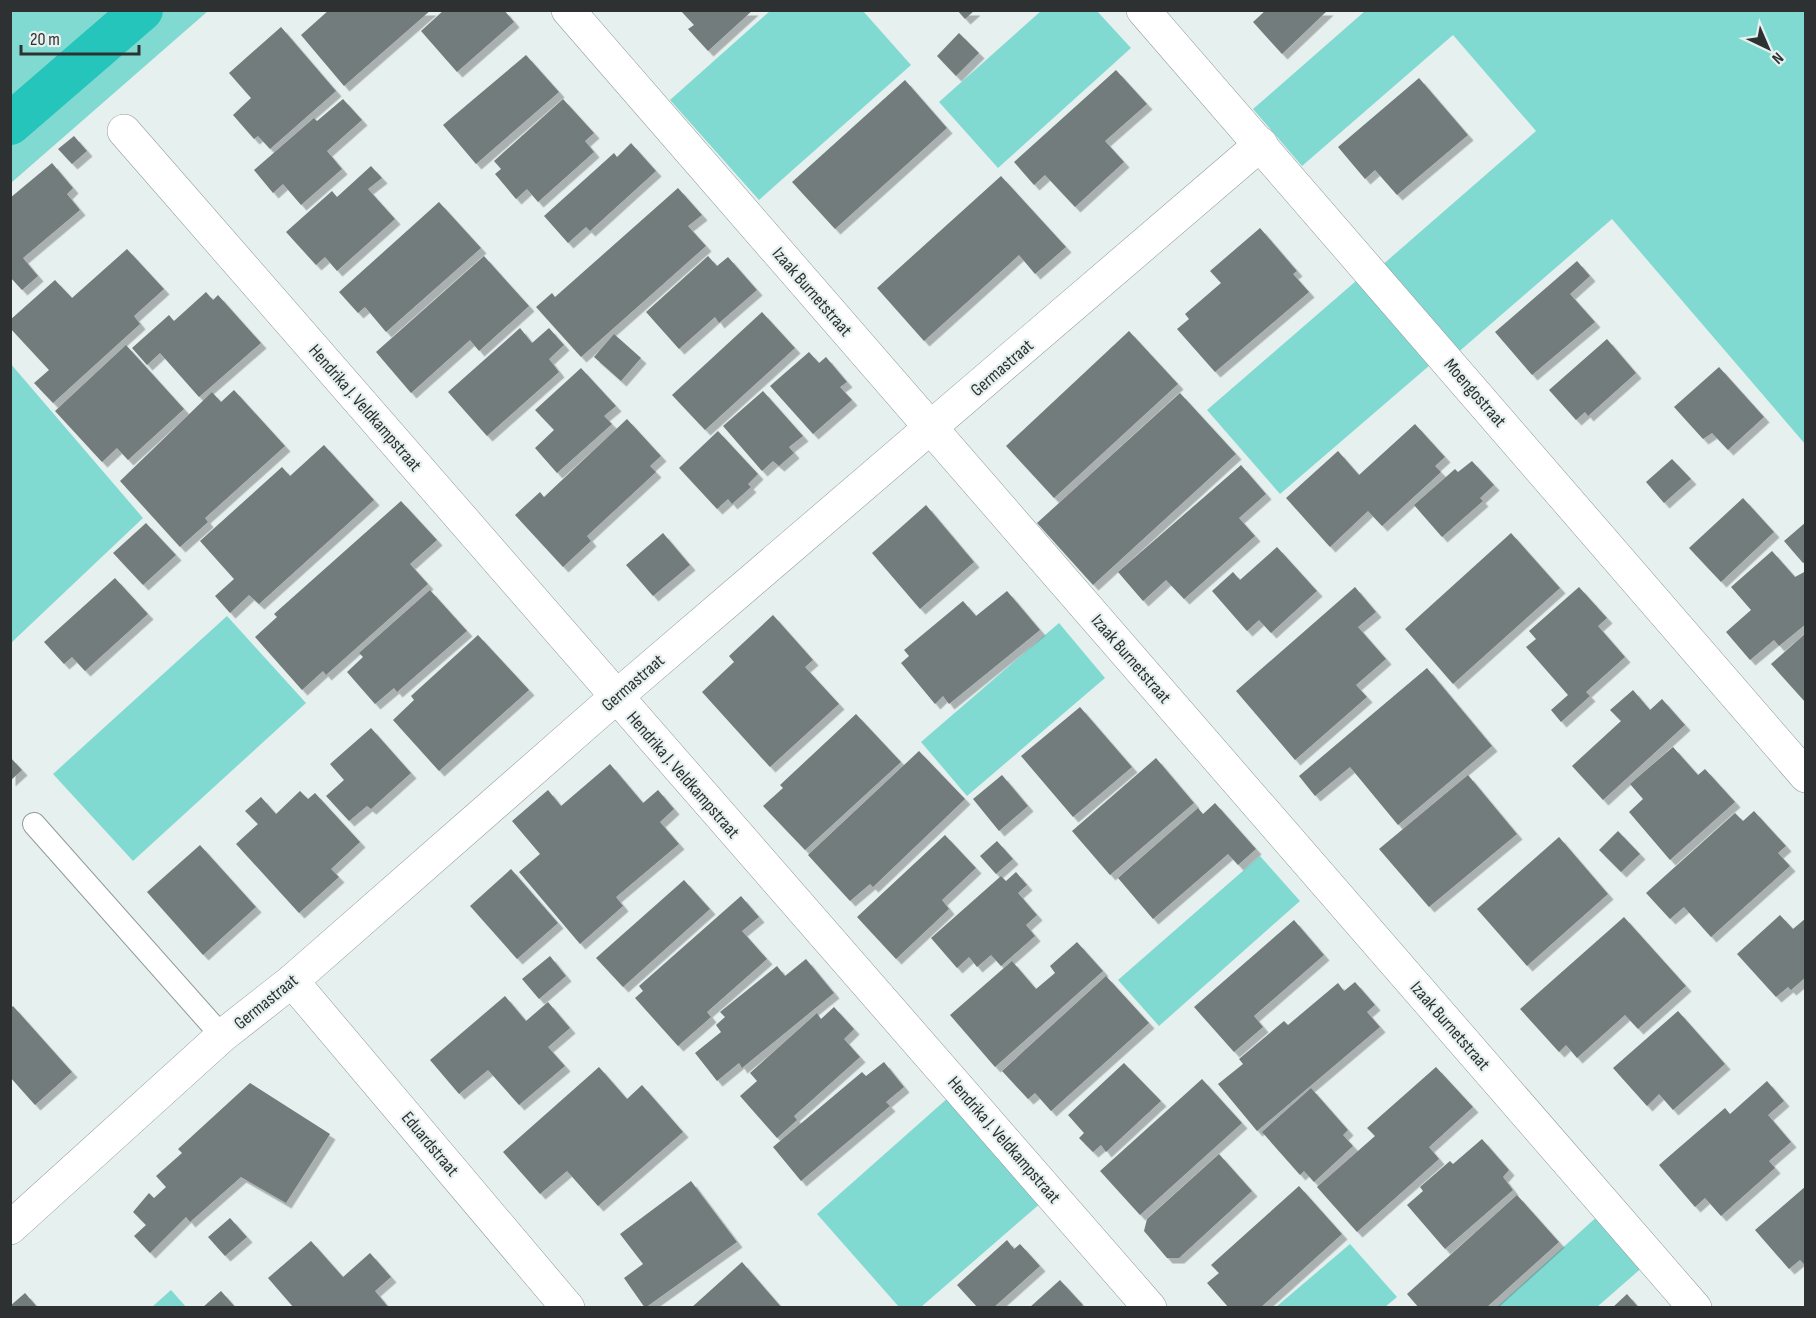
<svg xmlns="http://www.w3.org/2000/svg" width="1816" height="1318" font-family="'Sofia Sans Condensed',sans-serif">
	<defs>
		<filter id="shadow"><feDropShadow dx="5.5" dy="5.5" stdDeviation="0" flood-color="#0004"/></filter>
	</defs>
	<rect width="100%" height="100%" fill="#e6f0ef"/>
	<g fill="#81dad1">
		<polygon points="11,10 208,10 208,11 11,183"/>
		<polygon points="770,11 863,11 911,65 759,200 670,100"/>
		<polygon points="1041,11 1097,11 1131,48 998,168 939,102"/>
		<polygon points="1365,11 1805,11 1805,444 1612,219 1455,355 1380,267 1536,131 1453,35 1302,166 1253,109"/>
		<polygon points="1356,281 1430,365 1280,494 1207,410"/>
		<polygon points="10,363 143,518 11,643 10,643"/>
		<polygon points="227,616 306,703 133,861 53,774"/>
		<polygon points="1059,623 1105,678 967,796 921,742"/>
		<polygon points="1260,856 1300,901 1159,1026 1118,980"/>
		<polygon points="949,1097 1042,1202 921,1307 899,1307 817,1214"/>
		<polygon points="1600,1214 1645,1265 1597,1307 1496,1308"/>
		<polygon points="1350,1244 1397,1297 1385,1307 1276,1307"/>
		<polygon points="171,1290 186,1307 152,1307"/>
	</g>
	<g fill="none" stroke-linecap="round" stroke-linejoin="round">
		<polyline stroke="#26c5bb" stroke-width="42" points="10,124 142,10"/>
	</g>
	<g fill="#737c7b" filter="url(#shadow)">
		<polygon points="329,10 431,10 344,86 301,35"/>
		<polygon points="444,10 504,10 514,22 457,72 421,31"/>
		<polygon points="680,10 753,10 708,51 688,29 694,25"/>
		<polygon points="957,10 975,10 965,19"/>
		<polygon points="1266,10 1328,10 1282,54 1253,22"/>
		<polygon points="281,27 336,91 270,149 258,136 254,139 233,115 251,98 229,73"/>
		<polygon points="959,33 979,53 956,76 937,56"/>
		<polygon points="526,55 559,92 476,164 443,125"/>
		<polygon points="1116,70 1147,104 1105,141 1124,162 1075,207 1045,175 1034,185 1014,162"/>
		<polygon points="1419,78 1468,135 1397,195 1375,170 1365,179 1338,147"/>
		<polygon points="905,80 947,128 835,229 792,182"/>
		<polygon points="343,99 362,120 327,151 342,169 301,205 283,184 273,193 254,170 314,118 317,121"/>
		<polygon points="563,99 594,133 585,141 594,152 538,202 527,189 516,199 495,174 501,169 494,161"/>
		<polygon points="74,136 87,151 72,164 58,149"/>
		<polygon points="631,143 656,171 590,231 586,227 568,243 544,216 614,153 617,157"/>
		<polygon points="52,163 73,188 67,194 80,210 23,258 38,276 22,290 10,277 10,198"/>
		<polygon points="371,166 382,178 368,189 395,219 337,271 325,257 316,265 286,232 332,191 337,197"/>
		<polygon points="1001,176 1066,247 1035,274 1019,255 924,341 877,288"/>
		<polygon points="678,188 702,215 688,226 706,246 581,357 536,307 552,293 555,297"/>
		<polygon points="439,202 481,248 386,332 365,307 358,313 339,292"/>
		<polygon points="1260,228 1297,271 1293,274 1309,292 1215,372 1177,329 1189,319 1185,314 1221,283 1210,271"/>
		<polygon points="127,249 164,289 134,316 140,324 53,403 34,383 49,370 10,328 10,320 55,280 72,298"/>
		<polygon points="484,256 529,306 479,351 470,340 411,393 376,352"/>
		<polygon points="708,256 717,266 728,257 757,290 719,323 715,317 679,349 646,312"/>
		<polygon points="1577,261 1590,276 1570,294 1595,322 1532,375 1495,332"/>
		<polygon points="206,292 213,300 218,295 261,343 199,397 160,353 147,365 132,348 169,315 174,321"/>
		<polygon points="762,312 795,348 705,430 672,395"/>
		<polygon points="520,328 532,343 549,328 564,345 549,359 559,372 487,436 448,392"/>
		<polygon points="1129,331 1178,384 1054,498 1006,446"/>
		<polygon points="614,334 641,358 621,381 594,357"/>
		<polygon points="1607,339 1636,373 1588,416 1585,412 1576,420 1549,390"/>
		<polygon points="126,345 184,409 128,460 117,448 102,462 55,411"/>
		<polygon points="809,352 819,363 826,357 847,382 840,387 852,400 813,434 770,386"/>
		<polygon points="1719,367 1764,417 1728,450 1712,433 1703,439 1674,407"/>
		<polygon points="581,368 616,406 604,416 612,424 557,473 535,448 554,430 535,410"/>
		<polygon points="234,390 285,446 205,518 208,522 180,547 120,481 212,392 221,402"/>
		<polygon points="763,391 803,436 789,447 794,453 779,466 773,461 762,471 723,426"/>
		<polygon points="1180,393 1236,454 1093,585 1037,523"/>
		<polygon points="627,419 661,456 650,466 656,472 587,536 591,541 563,567 515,515 540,492 544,497"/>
		<polygon points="1415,424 1445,457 1435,466 1441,472 1382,526 1368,511 1330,547 1286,498 1338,451 1359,475"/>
		<polygon points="718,431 758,474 748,484 751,487 732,504 728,499 717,509 679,468"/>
		<polygon points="324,445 374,500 259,604 249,595 230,613 215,596 234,579 200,541 282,467 290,476"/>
		<polygon points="1672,459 1691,479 1664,503 1646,482"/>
		<polygon points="1472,461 1494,485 1480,498 1483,501 1442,537 1414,505 1455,469 1458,472"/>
		<polygon points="1241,465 1266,494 1239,518 1255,536 1184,599 1166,580 1143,601 1118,572"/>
		<polygon points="1743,498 1774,532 1721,582 1689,548"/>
		<polygon points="401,501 437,540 410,564 428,584 326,675 323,671 302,690 255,637 277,617 274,614"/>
		<polygon points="926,505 974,562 920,609 872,553"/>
		<polygon points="1806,522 1806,561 1803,563 1784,541"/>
		<polygon points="146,523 176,555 143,585 113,553"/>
		<polygon points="663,533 690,565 653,596 626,565"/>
		<polygon points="1511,533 1560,588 1453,684 1405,629"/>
		<polygon points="1277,547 1317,591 1271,633 1259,620 1247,631 1212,591 1233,572 1240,580"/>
		<polygon points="1772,551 1795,577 1806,571 1806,624 1779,646 1774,640 1750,660 1726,632 1751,610 1731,587"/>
		<polygon points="115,578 148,614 85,671 72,657 64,664 44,642"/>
		<polygon points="1355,587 1376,612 1358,627 1386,659 1356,685 1367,697 1295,760 1236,691"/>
		<polygon points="1579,587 1607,618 1598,626 1625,657 1586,692 1590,696 1561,722 1551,710 1568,695 1526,647 1536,639 1529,631"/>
		<polygon points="430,590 467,631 397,692 394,688 375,704 347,672 363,657 359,653"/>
		<polygon points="1007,591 1040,630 949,704 943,696 935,704 901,663 909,656 904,650 963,601 976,616"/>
		<polygon points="773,615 813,660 805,667 839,704 770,767 702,692 734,662 729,656"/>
		<polygon points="1806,633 1806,703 1771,664"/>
		<polygon points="478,635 529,690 439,771 393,720 414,700 411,696"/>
		<polygon points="1427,668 1492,746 1398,825 1350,767 1315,796 1299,776"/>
		<polygon points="1633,690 1650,710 1662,699 1685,725 1603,800 1572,766 1621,721 1610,710"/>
		<polygon points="1080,707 1132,767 1073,817 1021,756"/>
		<polygon points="856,714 901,762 805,850 763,806 783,788 780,785"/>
		<polygon points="371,728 411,773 371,809 367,806 349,821 326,796 344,780 330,764"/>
		<polygon points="1673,747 1698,775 1705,769 1735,802 1670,860 1629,812 1643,799 1630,784"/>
		<polygon points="919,751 965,799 873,887 870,884 850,901 808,855"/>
		<polygon points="10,757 22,770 10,781"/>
		<polygon points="1156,758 1194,803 1110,875 1072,831"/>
		<polygon points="610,764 643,803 658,790 674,809 660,822 679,844 616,897 623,906 580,944 519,872 540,854 512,821 548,790 561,806"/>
		<polygon points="1002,775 1028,806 999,831 973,799"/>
		<polygon points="1468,775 1517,834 1429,907 1379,849"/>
		<polygon points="300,791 308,799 315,793 360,842 331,869 339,877 299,913 236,844 258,824 245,811 261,797 276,814"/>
		<polygon points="1215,803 1256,849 1238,865 1228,854 1153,919 1118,878 1198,808 1203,814"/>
		<polygon points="1754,811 1786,846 1778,853 1790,866 1711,937 1684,907 1670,919 1646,893 1735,813 1743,821"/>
		<polygon points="1618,831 1640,854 1621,872 1599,850"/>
		<polygon points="945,835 976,868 942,900 949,909 896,959 857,917"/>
		<polygon points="1559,837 1608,894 1527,966 1477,909"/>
		<polygon points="997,841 1013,859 996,874 980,856"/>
		<polygon points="200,845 256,907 203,955 147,892"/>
		<polygon points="511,869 558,923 517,959 470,906"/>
		<polygon points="1016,872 1027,885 1018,893 1037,915 1026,925 1035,936 1001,966 991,955 977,967 969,957 957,968 931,938 1001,876 1006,881"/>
		<polygon points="684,880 710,909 623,987 596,958"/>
		<polygon points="741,896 759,917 742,931 767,959 707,1012 711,1017 678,1046 635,998 643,991 639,986"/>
		<polygon points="1780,915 1793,929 1806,918 1806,977 1791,990 1788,987 1776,997 1737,954"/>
		<polygon points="1624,917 1686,986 1638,1029 1625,1015 1577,1058 1566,1045 1559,1052 1520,1009"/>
		<polygon points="1294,920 1324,955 1254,1016 1263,1027 1234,1052 1194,1007"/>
		<polygon points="1077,942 1103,971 995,1067 950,1015 1012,961 1036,989 1055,973 1050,966"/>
		<polygon points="550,956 566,976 539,999 522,979"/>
		<polygon points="806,959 834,993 742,1068 739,1063 717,1081 695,1053 721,1032 716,1025 725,1017 720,1012 777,966 785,976"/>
		<polygon points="1106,976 1149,1023 1051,1111 1035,1093 1028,1099 1002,1071"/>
		<polygon points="1355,982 1375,1005 1367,1012 1380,1027 1257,1131 1218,1084 1243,1064 1239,1059 1284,1021 1288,1025 1338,983 1344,991"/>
		<polygon points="505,996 526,1021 548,1002 570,1028 548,1047 565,1066 519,1105 488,1070 459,1094 430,1060"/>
		<polygon points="13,1006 72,1072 35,1105 10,1077 10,1009"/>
		<polygon points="834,1007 854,1029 844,1039 860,1057 794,1116 797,1120 777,1138 740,1096 757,1081 750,1073 817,1013 821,1019"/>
		<polygon points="1678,1011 1725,1064 1673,1110 1659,1094 1647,1106 1613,1068"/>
		<polygon points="884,1062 904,1087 886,1102 890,1106 801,1181 773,1147 862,1072 866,1076"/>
		<polygon points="1124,1063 1161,1101 1106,1152 1101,1145 1093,1152 1079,1138 1084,1133 1068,1115"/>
		<polygon points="599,1067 627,1099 642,1085 683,1132 598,1206 567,1171 540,1194 503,1152"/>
		<polygon points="1436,1067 1473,1107 1429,1147 1439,1159 1357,1232 1317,1187 1375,1136 1367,1128"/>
		<polygon points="1202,1079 1242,1123 1140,1215 1100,1171"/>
		<polygon points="1767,1081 1784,1101 1768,1115 1791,1142 1769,1161 1775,1168 1721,1216 1705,1198 1695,1207 1659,1165 1725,1108 1730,1114"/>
		<polygon points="250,1083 330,1134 286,1203 241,1177 190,1222 186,1217 150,1253 134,1236 146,1225 133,1212 149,1193 154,1198 166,1187 156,1176 182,1153 178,1149"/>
		<polygon points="1311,1088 1348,1130 1343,1135 1353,1146 1314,1182 1304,1171 1300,1175 1262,1132"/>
		<polygon points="1482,1139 1509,1170 1503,1177 1513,1190 1445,1249 1407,1205 1423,1191 1420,1187 1450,1161 1453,1164"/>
		<polygon points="1219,1154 1252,1191 1179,1258 1167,1258 1144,1231 1147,1219"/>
		<polygon points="691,1181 737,1242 645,1308 624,1278 643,1264 620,1234"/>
		<polygon points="1299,1186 1342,1234 1260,1308 1229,1308 1207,1283 1219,1273 1211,1265"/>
		<polygon points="1806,1186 1806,1266 1800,1260 1789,1269 1755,1230"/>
		<polygon points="1517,1195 1559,1242 1486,1308 1419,1308 1407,1294"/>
		<polygon points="230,1218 247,1237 225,1256 208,1237"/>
		<polygon points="1007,1240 1014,1249 1020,1244 1040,1266 993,1308 978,1308 957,1285"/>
		<polygon points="311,1241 343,1277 370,1253 391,1277 375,1291 389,1308 294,1308 268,1278"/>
		<polygon points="742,1262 782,1308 691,1308"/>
		<polygon points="1060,1280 1083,1305 1079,1308 1029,1308"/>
		<polygon points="221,1291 236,1308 202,1308"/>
		<polygon points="25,1293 38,1308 10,1308 10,1306"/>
		<polygon points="1627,1294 1639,1308 1612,1308"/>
	</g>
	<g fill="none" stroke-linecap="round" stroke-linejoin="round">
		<g stroke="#919b9a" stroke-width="24">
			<polyline id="lane" points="34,824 222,1036"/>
		</g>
		<g stroke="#919b9a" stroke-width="34">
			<g id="street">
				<polyline points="568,10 1695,1308"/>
				<polyline points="1143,10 1806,776"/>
				<polyline points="124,131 1150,1308"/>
				<polyline points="292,981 568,1308"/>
				<polyline points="10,1228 222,1036 292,981 616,697 1261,144"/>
			</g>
		</g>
		<use href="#lane" stroke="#fff" stroke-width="22"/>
		<use href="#street" stroke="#fff" stroke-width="33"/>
	</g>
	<g text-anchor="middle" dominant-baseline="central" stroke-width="4.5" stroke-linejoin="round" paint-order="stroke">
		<g font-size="18" fill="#2e3131" stroke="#e6f0ef">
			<text transform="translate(812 292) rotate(49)">Izaak Burnetstraat</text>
			<text transform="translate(1002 368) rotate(-41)">Germastraat</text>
			<text transform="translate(1475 393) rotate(49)">Moengostraat</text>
			<text transform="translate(365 408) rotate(49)">Hendrika J. Veldkampstraat</text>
			<text transform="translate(1131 659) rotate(49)">Izaak Burnetstraat</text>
			<text transform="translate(633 683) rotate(-41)">Germastraat</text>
			<text transform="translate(683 775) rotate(49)">Hendrika J. Veldkampstraat</text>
			<text transform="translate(266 1002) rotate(-39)">Germastraat</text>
			<text transform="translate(1450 1026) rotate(49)">Izaak Burnetstraat</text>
			<text transform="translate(1004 1140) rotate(49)">Hendrika J. Veldkampstraat</text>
			<text transform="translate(430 1144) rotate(50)">Eduardstraat</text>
		</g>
	</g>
	<rect width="1816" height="1318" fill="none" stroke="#2e3131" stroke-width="24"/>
	<g transform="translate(1768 48) rotate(136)" stroke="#e6f0ef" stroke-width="4.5" paint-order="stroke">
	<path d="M0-4.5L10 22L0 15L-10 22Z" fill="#2e3131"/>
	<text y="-9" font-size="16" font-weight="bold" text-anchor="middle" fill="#2e3131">N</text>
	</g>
	<path d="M21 45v9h118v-9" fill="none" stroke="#2e3131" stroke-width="3"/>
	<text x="30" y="45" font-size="18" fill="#2e3131" stroke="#e6f0ef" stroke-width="4.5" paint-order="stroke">20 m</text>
</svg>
